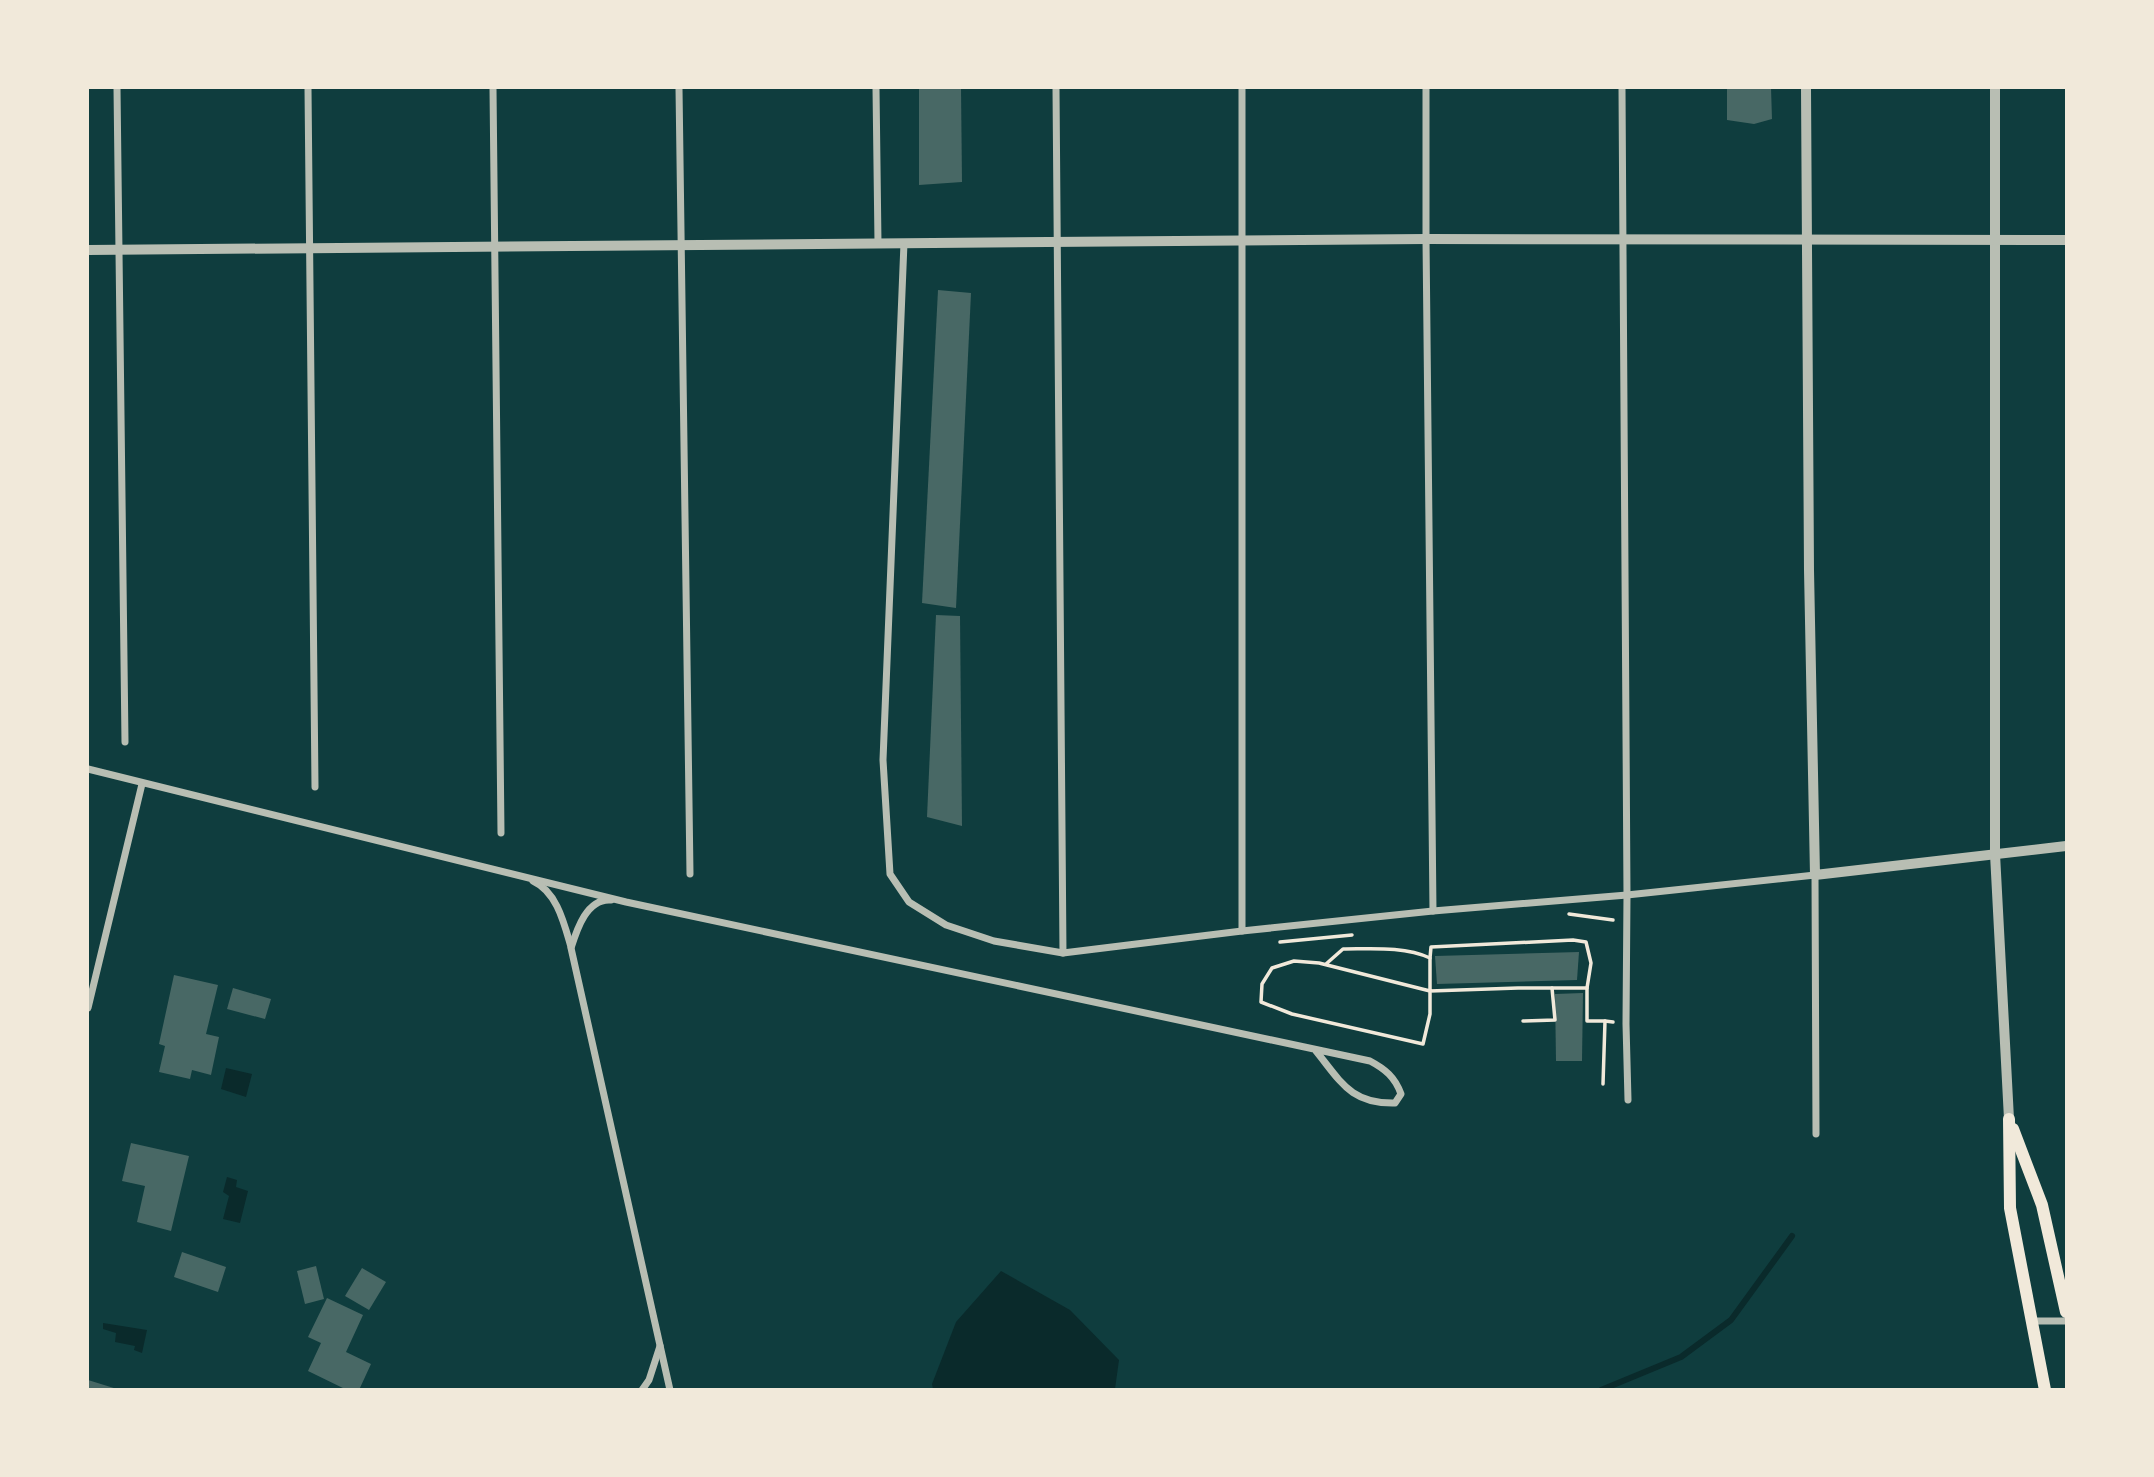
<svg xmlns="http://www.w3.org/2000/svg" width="2154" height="1477" font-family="Helvetica,sans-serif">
	<rect width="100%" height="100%" fill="#0f3d3e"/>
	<g fill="#0a2a2b">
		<polygon points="226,1068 252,1074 246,1097 221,1089"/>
		<polygon points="227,1177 237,1180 236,1187 248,1191 240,1223 223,1219 229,1196 223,1192"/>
		<polygon points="1001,1271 1070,1310 1119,1360 1115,1389 933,1389 932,1384 956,1322"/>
		<polygon points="103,1323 147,1330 142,1353 134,1350 135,1346 115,1342 116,1333 103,1329"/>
	</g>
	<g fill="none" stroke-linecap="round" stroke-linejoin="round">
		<polyline stroke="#0a2a2b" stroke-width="6" points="1601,1390 1681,1357 1731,1320 1792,1236"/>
	</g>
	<g fill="#486865">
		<polygon points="919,88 961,88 962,182 919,185"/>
		<polygon points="1727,88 1771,88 1772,119 1754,124 1727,120"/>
		<polygon points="938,290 971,293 956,608 922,603"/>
		<polygon points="936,615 960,616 962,826 927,817"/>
		<polygon points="1579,952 1577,980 1437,984 1435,956"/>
		<polygon points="174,975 218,985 206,1034 219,1037 211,1075 192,1070 190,1079 159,1072 165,1046 159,1044"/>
		<polygon points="233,988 271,999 265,1019 227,1009"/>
		<polygon points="1583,993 1582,1061 1556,1061 1555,994"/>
		<polygon points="131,1143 189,1156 171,1231 137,1222 145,1186 122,1181"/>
		<polygon points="182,1252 226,1267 218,1292 174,1277"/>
		<polygon points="316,1266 324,1299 305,1304 297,1271"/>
		<polygon points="362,1268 386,1282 369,1310 345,1296"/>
		<polygon points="327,1298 363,1315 346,1352 371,1364 359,1390 347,1390 308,1371 321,1343 308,1337"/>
		<polygon points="88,1380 117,1389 117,1390 88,1390"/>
	</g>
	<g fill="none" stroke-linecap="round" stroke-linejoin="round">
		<g stroke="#f1e9da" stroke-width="3.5">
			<polyline points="1569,914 1613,920"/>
			<polyline points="1280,942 1352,935"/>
			<polyline points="1430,958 1431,947 1573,940 1586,942 1591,963 1587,988"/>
			<path d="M1326 964 1343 949C1371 949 1404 946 1430 958V1014L1423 1044 1292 1014 1261 1002 1262 984 1272 968 1294 961 1319 963 1430 991 1518 988H1587V1021H1605"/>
			<polyline points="1523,1021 1555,1020 1552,988"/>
			<polyline points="1603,1084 1605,1021 1613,1022"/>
		</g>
		<g stroke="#b8beb3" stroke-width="7">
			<polyline points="117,88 125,742"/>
			<polyline points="308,88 315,787"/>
			<polyline points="493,88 501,833"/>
			<polyline points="679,88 690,874"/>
			<polyline points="876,88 878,243"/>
			<polyline points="1056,88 1063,953"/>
			<polyline points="1426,88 1426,239 1433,911"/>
			<polyline points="1622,88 1627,895 1626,1024 1628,1100"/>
			<polyline points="904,243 883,760 890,874 909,902 946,925 994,941 1063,953 1242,931 1433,911 1627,895 1815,875 1816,1134"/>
			<path d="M88 769 626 902 1370 1061C1385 1069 1395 1077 1401 1094L1395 1103C1351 1104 1341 1082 1316 1051"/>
			<path d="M533 881C557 892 564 923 571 947"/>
			<path d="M611 900C587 898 577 929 571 948L670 1390"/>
			<polyline points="1242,931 1242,88"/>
			<polyline points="88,1008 142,784"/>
			<polyline points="2031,1321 2066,1321"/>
			<polyline points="642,1390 649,1380 660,1346"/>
		</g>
		<g stroke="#b8beb3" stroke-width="10">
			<polyline points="1806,88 1809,570 1815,875 2066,846"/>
			<polyline points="1995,88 1995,854 2009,1119"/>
			<polyline points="88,250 1426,239 2066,240"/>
		</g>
		<g stroke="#f1e9da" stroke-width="12">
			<polyline points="2009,1119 2010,1208 2045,1390"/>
			<polyline points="2013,1129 2042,1205 2066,1312"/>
		</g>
	</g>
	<rect width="2154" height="1477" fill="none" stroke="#f1e9da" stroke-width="178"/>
</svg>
